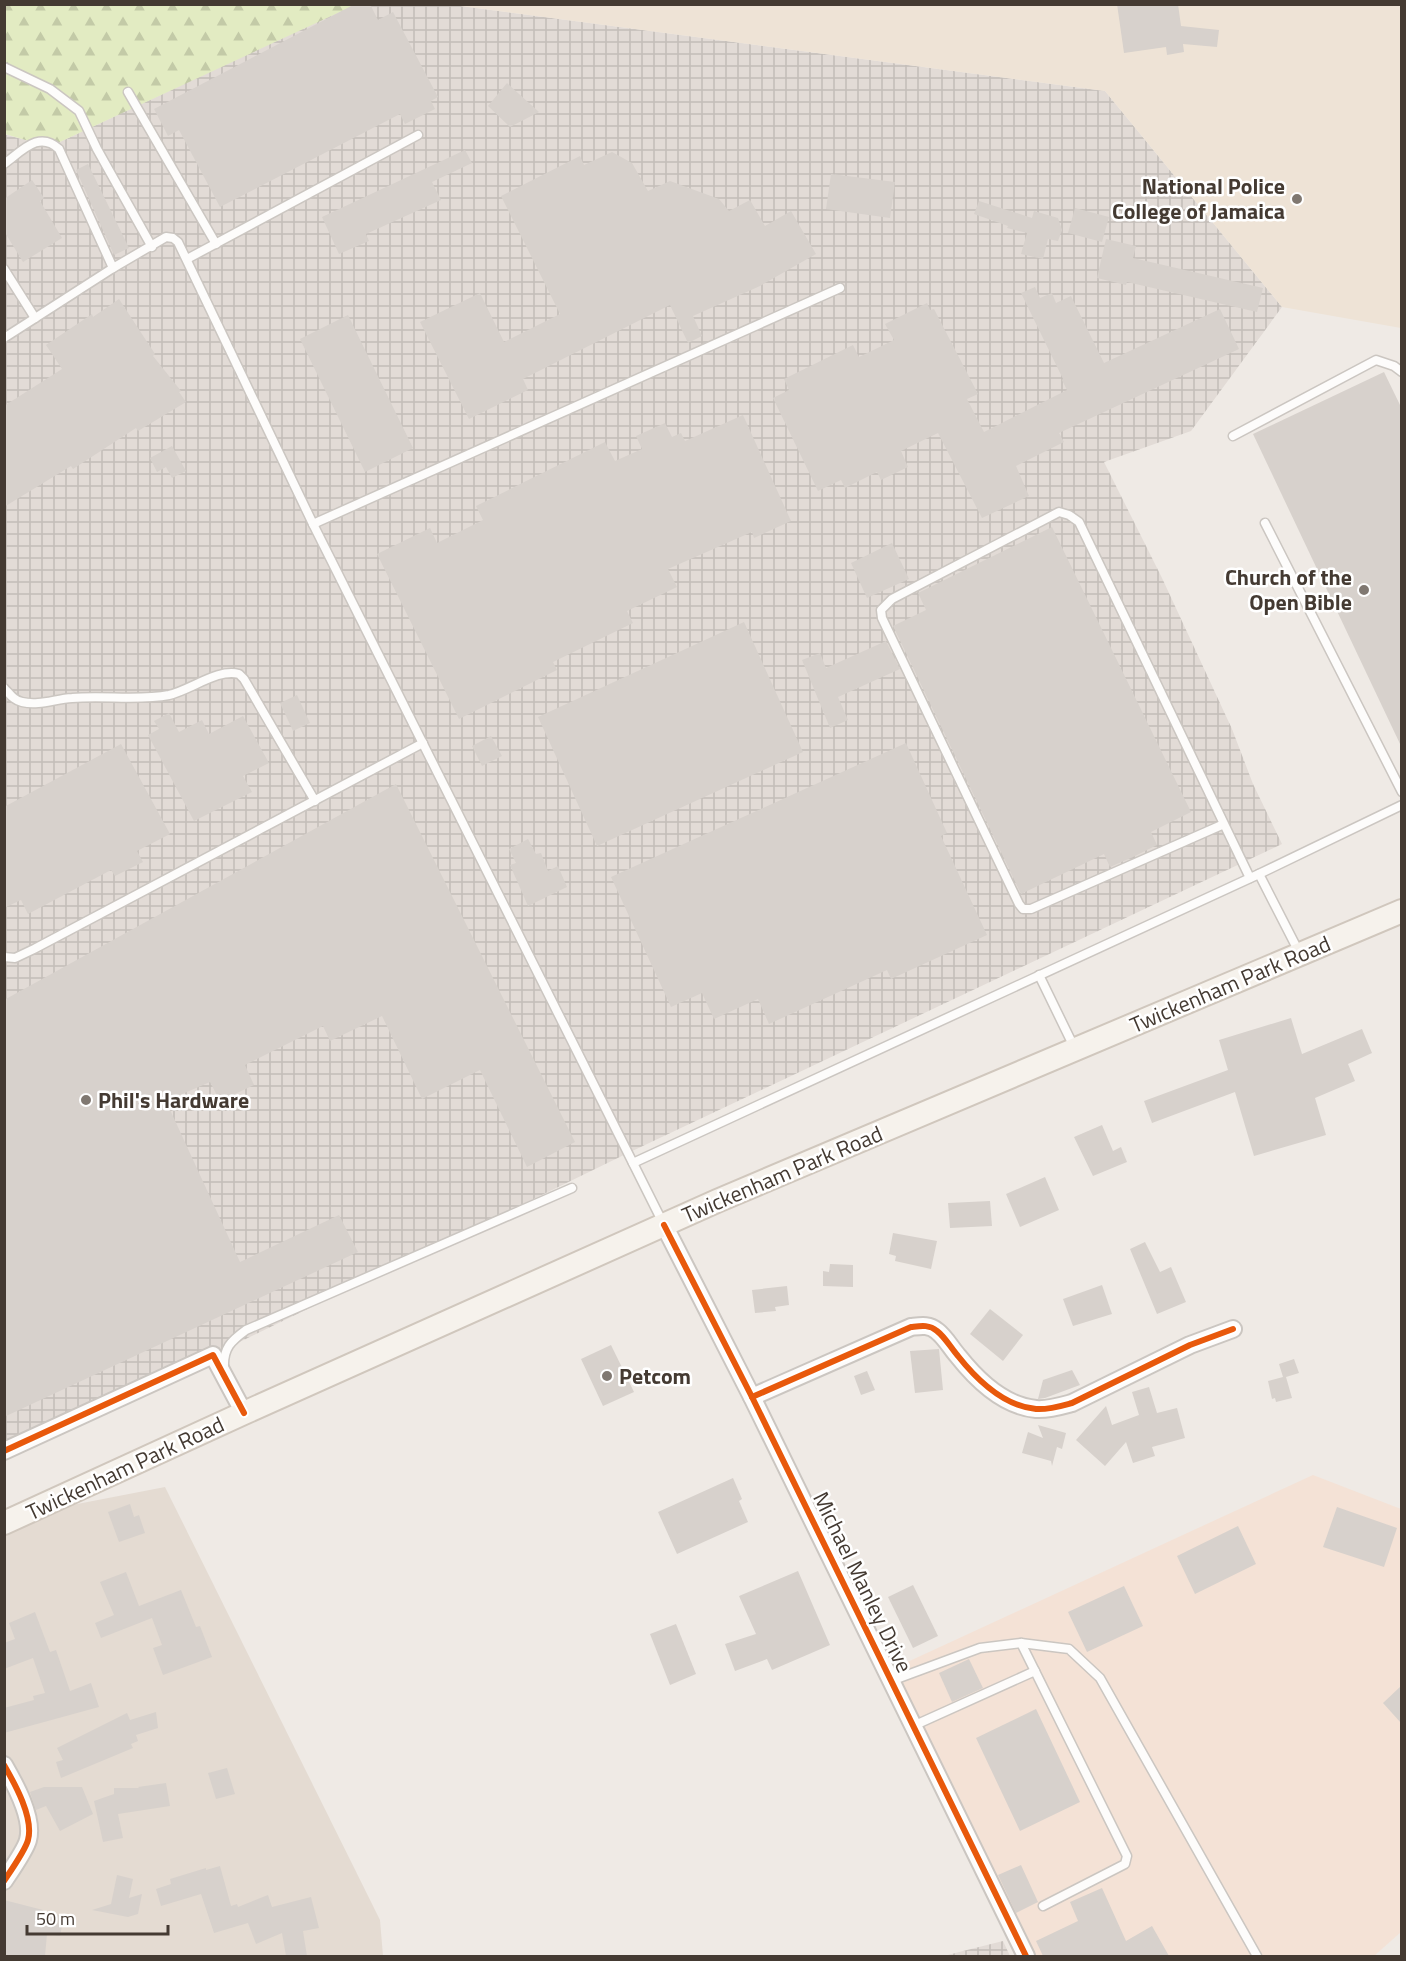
<svg xmlns="http://www.w3.org/2000/svg" width="1406" height="1961" font-family="'Titillium Web',sans-serif">
	<defs>
		<pattern id="industrial-grid" width="8" height="8" patternUnits="userSpaceOnUse" patternTransform="scale(1.5)"><rect width="8" height="8" fill="#e2dbd6"/><path d="M0 4h8M4 0v8" fill="none" stroke="#c3bdb8"/></pattern>
		<pattern id="forest-firs" width="22" height="20" patternUnits="userSpaceOnUse" patternTransform="scale(1.5)"><rect width="22" height="20" fill="#e2ebc2"/><path d="M5 1l3.5 6h-7zM16 11l3.5 6h-7z" fill="#c3caa7"/></pattern>
	</defs>
	<rect width="100%" height="100%" fill="#efeae5"/>
	<polygon fill="#e4dbd2" points="165,1487 380,1920 383,1956 5,1956 5,1518"/>
	<polygon fill="#f4e2d6" points="1313,1475 1401,1509 1401,1932 1374,1956 1030,1956 890,1670"/>
	<g fill="url(#industrial-grid)">
		<polygon points="355,4 453,5 1105,91 1282,307 1191,431 1104,462 1162,578 1232,729 1253,784 1282,844 628,1153 213,1355 5,1451 4,134 49,147"/>
		<polygon points="1003,1941 1010,1956 944,1956 963,1951"/>
	</g>
	<polygon fill="#eee3d6" points="453,5 1401,5 1401,328 1282,307 1105,91"/>
	<polygon fill="url(#forest-firs)" points="4,5 355,5 49,147 5,134"/>
	<g fill="#d7d1cc">
		<polygon points="355,4 370,4 378,20 393,12 438,97 431,101 435,109 405,124 400,114 220,207 179,130 168,136 154,109"/>
		<polygon points="1117,4 1178,4 1181,26 1219,30 1217,47 1183,44 1184,52 1167,55 1166,47 1124,53"/>
		<polygon points="507,83 539,112 510,127 488,106"/>
		<polygon points="465,150 472,163 432,182 441,200 366,234 369,241 339,254 322,217"/>
		<polygon points="612,152 632,163 648,191 670,181 719,199 729,211 750,200 765,226 791,211 816,254 760,286 693,316 702,336 688,343 670,305 523,379 528,390 469,419 420,322 480,293 504,342 560,314 501,196 580,156 584,165"/>
		<polygon points="88,164 129,248 114,255 76,170"/>
		<polygon points="831,174 895,182 890,218 826,209"/>
		<polygon points="32,180 44,198 40,201 62,238 23,262 4,231 4,199"/>
		<polygon points="979,201 1032,218 1034,211 1058,218 1062,230 1058,241 1048,239 1043,259 1021,254 1027,233 1007,228 1008,226 974,214"/>
		<polygon points="1075,208 1109,217 1102,242 1068,233"/>
		<polygon points="1106,239 1136,246 1133,258 1263,288 1257,312 1127,282 1126,285 1097,278"/>
		<polygon points="1035,287 1040,298 1052,293 1056,303 1071,296 1104,363 1220,309 1239,349 1059,433 1064,442 1016,466 1029,496 982,518 938,433 901,451 908,467 881,480 877,472 845,488 841,480 818,491 773,398 789,390 784,379 853,345 859,357 894,340 885,324 927,303 930,310 934,309 978,394 967,399 984,432 1067,390 1062,380 1063,379 1021,293"/>
		<polygon points="119,299 155,354 153,356 181,391 179,392 186,402 138,431 136,428 73,469 71,466 4,507 4,406 62,369 46,345 92,314 93,317"/>
		<polygon points="348,315 413,448 365,472 300,339"/>
		<polygon points="1384,372 1401,407 1401,746 1253,434"/>
		<polygon points="743,415 791,521 754,538 752,532 668,569 677,587 627,611 633,623 553,662 557,670 459,719 377,554 430,528 437,543 483,520 476,506 605,442 615,461 642,449 636,436 665,423 672,437 681,433 685,441"/>
		<polygon points="172,446 186,471 172,478 166,467 157,472 150,458"/>
		<polygon points="1052,527 1191,812 1151,832 1157,845 1133,857 1110,867 1104,854 1021,894 893,626 926,610 918,593"/>
		<polygon points="892,543 909,579 867,598 851,563"/>
		<polygon points="744,622 803,752 597,846 538,717"/>
		<polygon points="886,641 900,669 838,697 848,720 830,728 802,660 820,653 826,668"/>
		<polygon points="297,695 310,723 293,731 280,703"/>
		<polygon points="169,713 179,732 202,720 209,734 243,716 269,763 243,776 252,792 194,821 148,735 159,729 154,721"/>
		<polygon points="491,736 502,756 482,766 472,746"/>
		<polygon points="906,743 947,833 941,836 987,935 891,979 887,970 769,1024 758,999 714,1019 702,993 671,1007 611,877"/>
		<polygon points="121,744 170,834 137,851 143,862 115,876 111,870 28,914 21,900 4,908 4,807"/>
		<polygon points="396,784 575,1142 527,1167 480,1070 422,1099 382,1016 330,1041 323,1026 245,1065 254,1085 220,1101 210,1082 166,1101 240,1262 339,1215 358,1252 4,1417 4,1000"/>
		<polygon points="528,839 536,854 541,853 548,871 558,866 567,887 528,906 510,865 516,863 509,849"/>
		<polygon points="1291,1018 1302,1054 1362,1029 1372,1053 1348,1064 1355,1081 1315,1098 1326,1135 1254,1156 1235,1092 1152,1123 1144,1101 1228,1070 1219,1040"/>
		<polygon points="1102,1125 1113,1151 1121,1147 1127,1162 1093,1176 1074,1137"/>
		<polygon points="1045,1177 1059,1210 1020,1227 1006,1194"/>
		<polygon points="990,1201 992,1226 950,1228 948,1203"/>
		<polygon points="893,1233 937,1241 931,1269 895,1261 896,1256 889,1254"/>
		<polygon points="1145,1242 1160,1272 1171,1267 1186,1302 1157,1314 1130,1249"/>
		<polygon points="830,1264 853,1265 853,1287 823,1286 823,1271 829,1272"/>
		<polygon points="1102,1285 1112,1314 1073,1326 1063,1299"/>
		<polygon points="787,1286 789,1305 775,1307 776,1311 755,1313 752,1290"/>
		<polygon points="990,1309 1023,1335 1003,1361 970,1334"/>
		<polygon points="611,1345 634,1392 603,1406 581,1359"/>
		<polygon points="939,1349 943,1390 915,1393 910,1351"/>
		<polygon points="1294,1359 1299,1373 1286,1377 1292,1398 1276,1402 1275,1398 1272,1399 1268,1381 1283,1377 1279,1364"/>
		<polygon points="1072,1370 1080,1385 1045,1398 1038,1399 1043,1380"/>
		<polygon points="867,1371 875,1390 861,1395 854,1376"/>
		<polygon points="1149,1387 1157,1413 1177,1408 1185,1438 1152,1447 1155,1456 1133,1463 1126,1442 1105,1466 1076,1440 1106,1406 1112,1425 1139,1415 1132,1392"/>
		<polygon points="1038,1425 1066,1433 1062,1449 1057,1447 1052,1466 1051,1461 1022,1453 1028,1432 1043,1438"/>
		<polygon points="733,1478 742,1499 739,1501 748,1522 677,1554 658,1512"/>
		<polygon points="130,1504 134,1517 139,1515 145,1533 119,1542 108,1512"/>
		<polygon points="1337,1507 1397,1528 1384,1567 1323,1547"/>
		<polygon points="1238,1526 1256,1564 1195,1594 1177,1556"/>
		<polygon points="798,1571 830,1645 772,1670 767,1659 735,1671 725,1644 756,1634 739,1596"/>
		<polygon points="126,1572 139,1606 181,1590 196,1627 200,1626 212,1657 163,1675 153,1648 162,1645 152,1618 101,1638 95,1623 114,1615 100,1582"/>
		<polygon points="913,1585 938,1636 913,1648 888,1597"/>
		<polygon points="1124,1586 1143,1626 1087,1652 1068,1612"/>
		<polygon points="35,1612 50,1652 56,1650 70,1691 91,1683 99,1707 4,1733 4,1708 34,1700 33,1696 45,1693 33,1658 4,1669 4,1643 15,1639 9,1623"/>
		<polygon points="676,1624 696,1674 670,1685 650,1634"/>
		<polygon points="969,1659 983,1688 952,1702 939,1673"/>
		<polygon points="1401,1686 1401,1723 1383,1703"/>
		<polygon points="1036,1709 1080,1802 1020,1831 976,1738"/>
		<polygon points="156,1712 158,1728 136,1735 138,1741 131,1744 133,1748 61,1778 56,1762 63,1760 57,1748 127,1713 130,1720"/>
		<polygon points="227,1768 235,1794 216,1799 208,1773"/>
		<polygon points="166,1783 170,1806 118,1814 123,1838 103,1842 94,1801 114,1794 114,1788 139,1788 138,1787"/>
		<polygon points="44,1787 82,1787 93,1814 60,1831 46,1806 36,1810 30,1792"/>
		<polygon points="1021,1865 1038,1902 1016,1913 998,1875"/>
		<polygon points="220,1866 231,1906 237,1904 238,1907 268,1895 272,1907 311,1897 319,1928 303,1931 307,1956 286,1956 282,1933 256,1944 248,1923 214,1933 201,1894 161,1906 156,1889 171,1884 170,1879 206,1868 206,1870"/>
		<polygon points="117,1875 133,1879 129,1898 142,1894 138,1914 128,1917 92,1910 111,1904"/>
		<polygon points="1102,1888 1126,1941 1152,1926 1169,1956 1043,1956 1036,1941 1078,1921 1070,1902"/>
		<polygon points="4,1900 43,1910 43,1912 64,1916 60,1936 47,1934 45,1956 4,1956"/>
	</g>
	<g fill="none" stroke-linecap="round" stroke-linejoin="round">
		<g stroke="#cbc6c1" stroke-width="11">
			<g id="service">
				<polyline points="4,67 50,89 79,111 97,149 152,247"/>
				<polyline points="128,92 216,244"/>
				<path d="M4 164C22 151 39 130 59 149L113 268"/>
				<polyline points="187,259 418,135"/>
				<polyline points="4,269 35,318"/>
				<polyline points="4,338 113,268 166,237 173,238 178,242 313,524 664,1225"/>
				<polyline points="1233,436 1376,360 1394,366 1402,372"/>
				<polyline points="1265,523 1402,792"/>
				<polyline points="313,524 840,288"/>
				<path d="M4 688C10 694 13 700 22 702 39 706 55 699 72 698 104 695 138 701 169 695 191 690 218 668 239 674L244 679 315 801"/>
				<polyline points="1224,824 1031,909 1023,909 1019,904 882,618 881,610 892,599 1059,512 1069,515 1079,522 1250,878"/>
				<polyline points="1259,874 1300,954"/>
				<polyline points="4,957 15,958 34,949 423,743"/>
				<polyline points="1039,975 1075,1049"/>
				<polyline points="633,1163 1259,874 1402,805"/>
				<path d="M224 1368C223 1348 231 1341 246 1330L572 1188"/>
				<polyline points="1021,1643 1127,1856 1125,1864 1043,1906"/>
				<polyline points="891,1681 980,1648 1021,1643 1069,1649 1100,1678 1257,1956"/>
				<polyline points="913,1726 1035,1671"/>
			</g>
		</g>
		<g stroke="#cbc6c1" stroke-width="20">
			<g id="minor">
				<polyline points="664,1225 752,1397 1026,1956"/>
				<path d="M752 1397 911 1327C920 1326 929 1324 937 1331 945 1337 951 1348 958 1356 977 1380 1004 1406 1036 1409 1048 1410 1061 1406 1072 1403L1190 1345 1233 1329"/>
				<polyline points="4,1451 213,1355 244,1413"/>
				<path d="M4 1765C15 1784 34 1818 28 1840 26 1849 10 1872 4 1881"/>
			</g>
		</g>
		<g stroke="#d0c7bd" stroke-width="26">
			<polyline id="secondary" points="4,1523 244,1413 717,1201 1402,911"/>
		</g>
		<use href="#service" stroke="#fdfcfb" stroke-width="8"/>
		<use href="#minor" stroke="#fdfcfb" stroke-width="16"/>
		<use href="#secondary" stroke="#f6f2ec" stroke-width="22"/>
		<g stroke="#fff" stroke-width="10">
			<g id="cycleway">
				<polyline points="664,1225 752,1397 1026,1956"/>
				<path d="M752 1397 911 1327C920 1326 929 1324 937 1331 945 1337 951 1348 958 1356 977 1380 1004 1406 1036 1409 1048 1410 1061 1406 1072 1403L1190 1345 1233 1329"/>
				<polyline points="4,1451 213,1355 244,1413"/>
				<path d="M4 1765C15 1784 34 1818 28 1840 26 1849 10 1872 4 1881"/>
			</g>
		</g>
		<use href="#cycleway" stroke="#e8590c" stroke-width="6"/>
	</g>
	<g fill="#807871" stroke="#fff" stroke-width="2">
		<circle cx="1297" cy="199" r="6"/>
		<circle cx="1364" cy="590" r="6"/>
		<circle cx="86" cy="1100" r="6"/>
		<circle cx="607" cy="1376" r="6"/>
	</g>
	<g text-anchor="middle" dominant-baseline="central" stroke-width="5" stroke-linejoin="round" paint-order="stroke">
		<g font-size="22" font-weight="bold" fill="#443a32" stroke="#fff" text-anchor="end">
			<text x="1285" y="186">National Police<tspan x="1285" dy="25">College of Jamaica</tspan></text>
			<text x="1352" y="577">Church of the<tspan x="1352" dy="25">Open Bible</tspan></text>
			<text x="98" y="1100" text-anchor="start">Phil's Hardware</text>
			<text x="619" y="1376" text-anchor="start">Petcom</text>
		</g>
		<g font-size="22" fill="#443a32" stroke="#fff">
			<text transform="translate(1230 984) rotate(-23)">Twickenham Park Road</text>
			<text transform="translate(782 1174) rotate(-23)">Twickenham Park Road</text>
			<text transform="translate(125 1468) rotate(-25)">Twickenham Park Road</text>
			<text transform="translate(863 1582) rotate(64)">Michael Manley Drive</text>
		</g>
	</g>
	<rect width="1406" height="1961" fill="none" stroke="#443a32" stroke-width="12"/>
	<path d="M27 1925v9h141v-9" fill="none" stroke="#443a32" stroke-width="3"/>
	<text x="36" y="1925" font-size="18" fill="#443a32" stroke="#ffffff" stroke-width="4.5" paint-order="stroke">50 m</text>
</svg>
